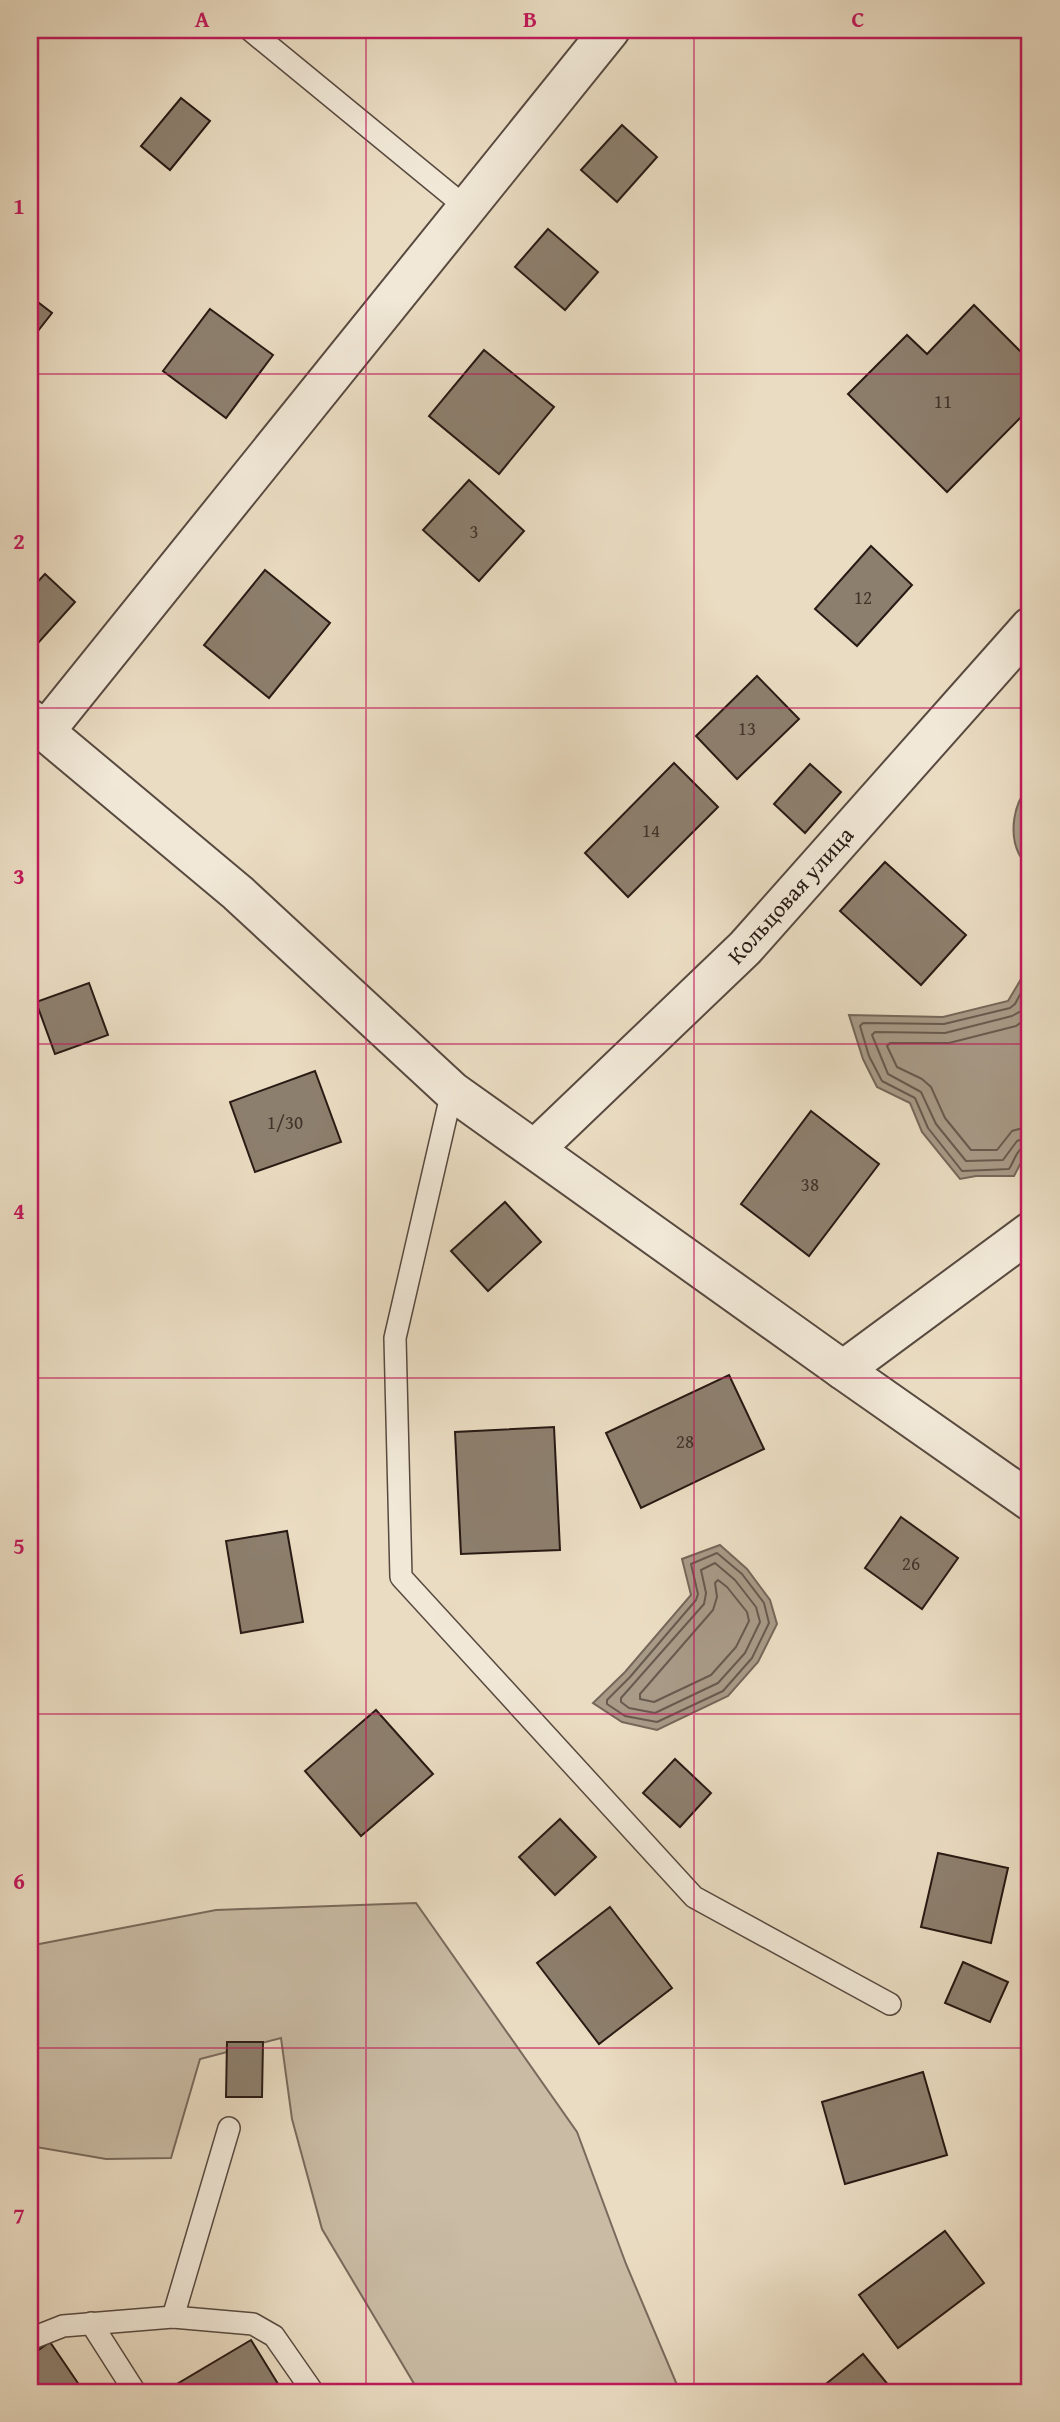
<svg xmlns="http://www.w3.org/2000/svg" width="1060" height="2422" font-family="'Gentium Book Plus',serif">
	<rect width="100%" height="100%" fill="#eadcc2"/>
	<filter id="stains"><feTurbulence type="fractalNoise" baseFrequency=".00286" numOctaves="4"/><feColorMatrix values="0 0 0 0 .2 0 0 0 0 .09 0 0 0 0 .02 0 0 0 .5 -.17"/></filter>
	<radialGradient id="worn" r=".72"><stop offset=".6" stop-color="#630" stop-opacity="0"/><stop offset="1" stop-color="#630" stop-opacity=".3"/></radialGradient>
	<polygon fill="#c9bba4" stroke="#786a5c" stroke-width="2" points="30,1883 34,1945 216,1910 416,1903 577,2132 626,2264 680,2392 419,2392 322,2229 292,2119 281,2038 200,2059 171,2158 106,2159 30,2146"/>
	<g fill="#a89a87" stroke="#756759" stroke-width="2">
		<path d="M1030 787V867C1027 863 1021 859 1019 854 1009 834 1013 801 1030 787Z"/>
		<polygon points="1030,964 1030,1149 1025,1155 1014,1176 976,1176 960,1179 922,1132 910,1103 877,1087 863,1059 849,1015 943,1017 1008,1001"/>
		<polygon points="720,1545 747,1569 770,1600 777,1624 758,1662 728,1696 657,1730 622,1722 593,1703 625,1672 691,1595 682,1559"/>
	</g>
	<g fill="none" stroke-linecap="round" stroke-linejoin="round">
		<g stroke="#685a4e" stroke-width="2">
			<path d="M1030 976 1015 1004 1010 1008 944 1024 863 1023 860 1026 869 1056 882 1081 915 1098 928 1128 962 1171 1009 1169C1015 1160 1017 1146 1030 1145"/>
			<polyline points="1030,994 1021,1011 1012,1016 945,1033 875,1032 872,1035 888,1074 921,1092 936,1124 966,1161 1003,1160 1017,1141 1030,1136"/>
			<polyline points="1030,1016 1016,1026 949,1043 890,1043 887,1046 897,1067 922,1079 931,1087 945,1118 971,1150 997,1150 1012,1131 1030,1126"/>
			<polygon points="717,1553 742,1574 764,1603 769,1623 752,1658 723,1691 657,1722 625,1716 607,1704 607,1700 630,1677 696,1600 698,1594 691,1564"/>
			<polygon points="715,1563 735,1580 756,1607 760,1622 745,1653 718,1683 655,1713 629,1708 621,1702 621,1698 704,1604 706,1593 701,1570"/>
			<polygon points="718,1580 727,1587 747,1612 749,1621 736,1647 711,1675 654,1702 640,1699 640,1694 713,1610 717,1597 715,1583"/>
		</g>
	</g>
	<g fill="#8d7f6e" stroke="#281a14" stroke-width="2">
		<polygon points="181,98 210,121 170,170 141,146"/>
		<polygon points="622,125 657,157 617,202 581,170"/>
		<polygon points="548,229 598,272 565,310 515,267"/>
		<polygon points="30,296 52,313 30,341"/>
		<polygon points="974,305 1030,361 1030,408 947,492 848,394 907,335 927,354"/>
		<polygon points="210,309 273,355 226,418 163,371"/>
		<polygon points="484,350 554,407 499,474 429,416"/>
		<polygon points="469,480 524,531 479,581 423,530"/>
		<polygon points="871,546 912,585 857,646 815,609"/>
		<polygon points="265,570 330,623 269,698 204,645"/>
		<polygon points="45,574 75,602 30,652 30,590"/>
		<polygon points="757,676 799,719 737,779 696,736"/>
		<polygon points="674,763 718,807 628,897 585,853"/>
		<polygon points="810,764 841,792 805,833 774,804"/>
		<polygon points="885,862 966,935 921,985 840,911"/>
		<polygon points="89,983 108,1035 55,1054 36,1002"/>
		<polygon points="315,1071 341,1142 255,1172 230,1102"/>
		<polygon points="811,1111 879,1164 809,1256 741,1204"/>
		<polygon points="505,1202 541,1242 488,1291 451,1251"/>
		<polygon points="729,1375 764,1449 641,1508 606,1433"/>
		<polygon points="554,1427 560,1550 461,1554 455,1432"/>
		<polygon points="901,1517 958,1558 922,1609 865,1568"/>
		<polygon points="287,1531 303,1622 241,1633 226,1541"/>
		<polygon points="376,1710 433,1774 361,1836 305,1771"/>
		<polygon points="675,1759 711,1793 680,1827 643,1793"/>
		<polygon points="560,1819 596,1857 555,1895 519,1857"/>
		<polygon points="938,1853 1008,1868 991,1943 921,1927"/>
		<polygon points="610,1907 672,1988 599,2044 537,1963"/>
		<polygon points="963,1962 1008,1982 990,2022 945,2003"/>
		<polygon points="227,2042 263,2042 262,2097 226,2097"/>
		<polygon points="923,2072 947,2155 845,2184 822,2102"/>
		<polygon points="945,2231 984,2283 898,2348 859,2295"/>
		<polygon points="251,2340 283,2392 168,2392 167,2390"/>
		<polygon points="50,2342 84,2392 30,2392 30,2356"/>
		<polygon points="863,2354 894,2392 816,2392"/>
	</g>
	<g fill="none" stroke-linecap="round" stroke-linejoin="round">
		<g stroke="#584a40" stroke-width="24">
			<g id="service">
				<polyline points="250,30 468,209"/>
				<polyline points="452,1091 395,1338 401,1577 694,1897 890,2004"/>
				<polyline points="173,2317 229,2128"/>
				<polyline points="91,2323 135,2392"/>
				<polyline points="30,2339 63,2326 173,2317 253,2324 274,2336 313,2392"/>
			</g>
		</g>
		<g stroke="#584a40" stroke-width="42">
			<g id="minor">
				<polyline points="30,719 238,893 452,1091 843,1370 1030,1501"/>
				<polyline points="46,730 610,30"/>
				<polyline points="535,1149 745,948 1030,627"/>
				<polyline points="843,1370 1030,1232"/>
			</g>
		</g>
		<use href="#service" stroke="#f1e8d7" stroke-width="21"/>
		<use href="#minor" stroke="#f1e8d7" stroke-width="38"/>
	</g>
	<path fill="none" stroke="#c2185b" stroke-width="2" stroke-opacity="0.55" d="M366 30V2392M694 30V2392M30 374H1030M30 708H1030M30 1044H1030M30 1378H1030M30 1714H1030M30 2048H1030"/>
	<g text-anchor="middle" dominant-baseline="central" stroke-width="6" stroke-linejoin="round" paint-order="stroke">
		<g font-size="19" fill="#41332a">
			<text x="943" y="401">11</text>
			<text x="474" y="531">3</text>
			<text x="863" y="597">12</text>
			<text x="747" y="728">13</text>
			<text x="651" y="830">14</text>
			<text x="285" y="1122">1/30</text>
			<text x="810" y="1184">38</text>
			<text x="685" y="1441">28</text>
			<text x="911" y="1563">26</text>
		</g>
		<g font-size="23" fill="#281a14" stroke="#f1e8d7">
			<text transform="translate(790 895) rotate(-48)">Кольцовая улица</text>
		</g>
	</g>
	<rect width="1060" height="2422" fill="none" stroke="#eadcc2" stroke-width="77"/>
	<rect x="38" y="38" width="983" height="2346" fill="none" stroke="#c2185b" stroke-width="2.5"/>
	<g font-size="23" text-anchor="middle" font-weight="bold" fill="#c2185b">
		<text x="202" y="27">A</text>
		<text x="530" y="27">B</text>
		<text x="858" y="27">C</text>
		<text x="19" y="214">1</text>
		<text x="19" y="549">2</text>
		<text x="19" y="884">3</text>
		<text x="19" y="1219">4</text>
		<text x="19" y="1554">5</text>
		<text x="19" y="1889">6</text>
		<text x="19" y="2224">7</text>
	</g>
	<rect width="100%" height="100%" filter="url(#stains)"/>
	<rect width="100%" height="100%" fill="url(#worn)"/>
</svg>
